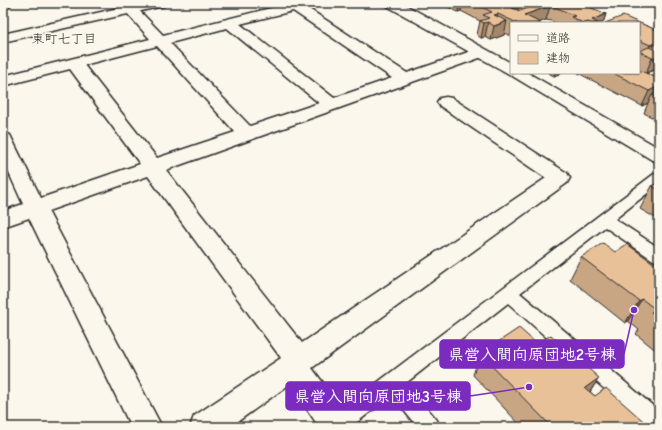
<svg xmlns="http://www.w3.org/2000/svg" width="662" height="430" font-family="'Comic Neue','Klee One',sans-serif">
	<rect width="100%" height="100%" fill="#fbf7ec"/>
	<filter id="ink" filterUnits="userSpaceOnUse"><feTurbulence type="fractalNoise" baseFrequency=".025" numOctaves="2"/><feDisplacementMap in="SourceGraphic" scale="8" xChannelSelector="R" yChannelSelector="G"/><feConvolveMatrix kernelMatrix="1 2 1 2 8 2 1 2 1" color-interpolation-filters="sRGB"/></filter>
	<g filter="url(#ink)">
		<g fill="none" stroke-linecap="round" stroke-linejoin="round">
			<g stroke="#2b2b2b" stroke-width="3">
				<polygon id="service" points="659,173 659,184 615,219 659,248 659,262 653,260 605,227 520,293 659,411 659,427 647,427 508,303 406,383 437,420 440,427 417,427 392,395 351,427 326,427 329,419 654,174"/>
			</g>
			<g stroke="#2b2b2b" stroke-width="3">
				<g id="minor">
					<polygon points="3,3 12,3 10,6 3,7"/>
					<path d="M118 3H132L163 35 291 3H314L312 6 306 7 407 73 480 48 485 50 488 53 485 56 166 170 302 343 546 178 440 106 437 102 440 98 446 97 452 98 567 173 570 178 567 183 312 368 348 416 352 427H319L290 384 230 427H190L194 416 281 358 148 176 48 211 162 427H131L29 218 3 227V211L23 204 3 160V133L10 135 12 139 41 198 140 164 70 69 3 86V76L150 39ZM293 11 392 78 334 98 240 24ZM227 28 319 103 250 126 170 43ZM157 46 235 132 157 158 84 65Z"/>
				</g>
			</g>
			<g stroke="#2b2b2b" stroke-width="3">
				<g id="tertiary">
					<polygon points="141,3 166,3 164,6 159,7 3,42 3,34"/>
					<polygon points="385,3 402,3 511,63 511,73 528,73 659,148 659,162 652,160 509,74 387,6"/>
				</g>
			</g>
			<use href="#service" fill="#fbf7ec" fill-rule="evenodd"/>
			<use href="#minor" fill="#fbf7ec" fill-rule="evenodd"/>
			<use href="#tertiary" fill="#fbf7ec" fill-rule="evenodd"/>
		</g>
		<g fill="#c8a684" stroke="#2b2b2b">
			<polygon points="446,3 580,3 606,14 603,23 556,23 551,21 546,20 540,22 541,23 511,23 511,36 505,33 504,35 491,40 485,37 481,38 477,35 480,21 461,11 458,12 446,6"/>
			<polygon points="639,23 659,31 659,64 657,69 646,73 659,79 659,121 644,113 648,103 642,106 578,73 639,73"/>
			<polygon points="548,73 561,73 554,76"/>
			<polygon points="659,182 659,220 640,209 652,186"/>
			<polygon points="615,252 659,267 659,353 636,334 639,330 628,321 625,323 570,279 581,257"/>
			<polygon points="537,344 599,378 590,392 595,396 650,427 522,427 473,375 480,354"/>
		</g>
		<g fill="#a3876b" stroke="#2b2b2b">
			<polygon points="459,3 462,3 461,11 458,12"/>
			<polygon points="519,5 516,19 512,8"/>
			<polygon points="550,6 546,20 538,23 524,15"/>
			<polygon points="498,14 495,26 507,21 504,35 491,40 494,26 494,15"/>
			<polygon points="606,14 603,23 591,23 592,20"/>
			<polygon points="488,22 485,37 481,38 484,23"/>
			<polygon points="653,44 648,56 646,55 650,45"/>
			<polygon points="659,56 659,64 657,69 646,73 652,58"/>
			<polygon points="555,73 561,73 554,76"/>
			<polygon points="659,86 659,96 652,95 648,103 642,106 649,91"/>
			<polygon points="642,299 628,321 625,323 639,301"/>
			<polygon points="599,378 585,399 585,388"/>
		</g>
		<g fill="#e9c199" stroke="#2b2b2b">
			<polygon points="474,3 514,3 519,5 512,8 520,11 531,7 521,3 580,3 606,14 592,20 598,23 591,23 588,22 583,23 571,17 575,16 555,7 550,6 524,15 541,23 517,23 498,14 494,15 507,21 494,26 488,22 484,23 480,21 489,18 483,15 492,12"/>
			<polygon points="623,16 659,31 659,46 653,44 650,45 639,40 639,23 605,23"/>
			<polygon points="649,47 659,52 659,56 652,58 639,51"/>
			<polygon points="639,70 659,79 659,86 649,91 613,73 639,73"/>
			<polygon points="659,91 659,98 652,95"/>
			<polygon points="659,182 659,190 652,186"/>
			<polygon points="603,243 615,252 627,244 659,267 659,319 651,312 655,309 642,299 639,301 581,257"/>
			<polygon points="519,328 537,344 551,335 599,378 585,388 595,396 606,388 650,427 552,427 480,354"/>
		</g>
	</g>
	<g text-anchor="middle" dominant-baseline="central" stroke-width="3.5" stroke-linejoin="round" paint-order="stroke">
		<g font-size="13" fill="#2b2b2b" stroke="#fbf7ec">
			<text x="64" y="38">東町七丁目</text>
		</g>
	</g>
	<path fill="none" stroke="#7b2cbf" stroke-width="1.5" d="M634 310L624 354M529 387L470 396"/>
	<g fill="#7b2cbf" stroke="#fbf7ec" stroke-width="1.5">
		<circle cx="634" cy="310" r="4"/>
		<circle cx="529" cy="387" r="4"/>
	</g>
	<g fill="#7b2cbf" stroke="#7b2cbf" stroke-width="1.5">
		<rect x="440" y="340" width="184" height="28" rx="4"/>
		<rect x="286" y="382" width="184" height="28" rx="4"/>
	</g>
	<g font-size="16" text-anchor="middle" font-weight="bold" fill="#fff">
		<text x="532" y="360">県営入間向原団地2号棟</text>
		<text x="378" y="402">県営入間向原団地3号棟</text>
	</g>
	<rect width="662" height="430" fill="none" stroke="#fbf7ec" stroke-width="16"/>
	<rect x="8" y="8" width="646" height="414" fill="none" stroke="#2b2b2b" stroke-width="1.5" filter="url(#ink)"/>
	<rect x="510" y="22" width="130" height="52" fill="#fbf7ec" stroke="#a8a59f"/>
	<rect x="518" y="35" width="20" height="6" fill="#fbf7ec" stroke="#a8a59f"/>
	<text x="546" y="42" font-size="12" fill="#2b2b2b">道路</text>
	<rect x="518" y="52" width="20" height="12" fill="#e9c199" stroke="#a8a59f"/>
	<text x="546" y="62" font-size="12" fill="#2b2b2b">建物</text>
</svg>
